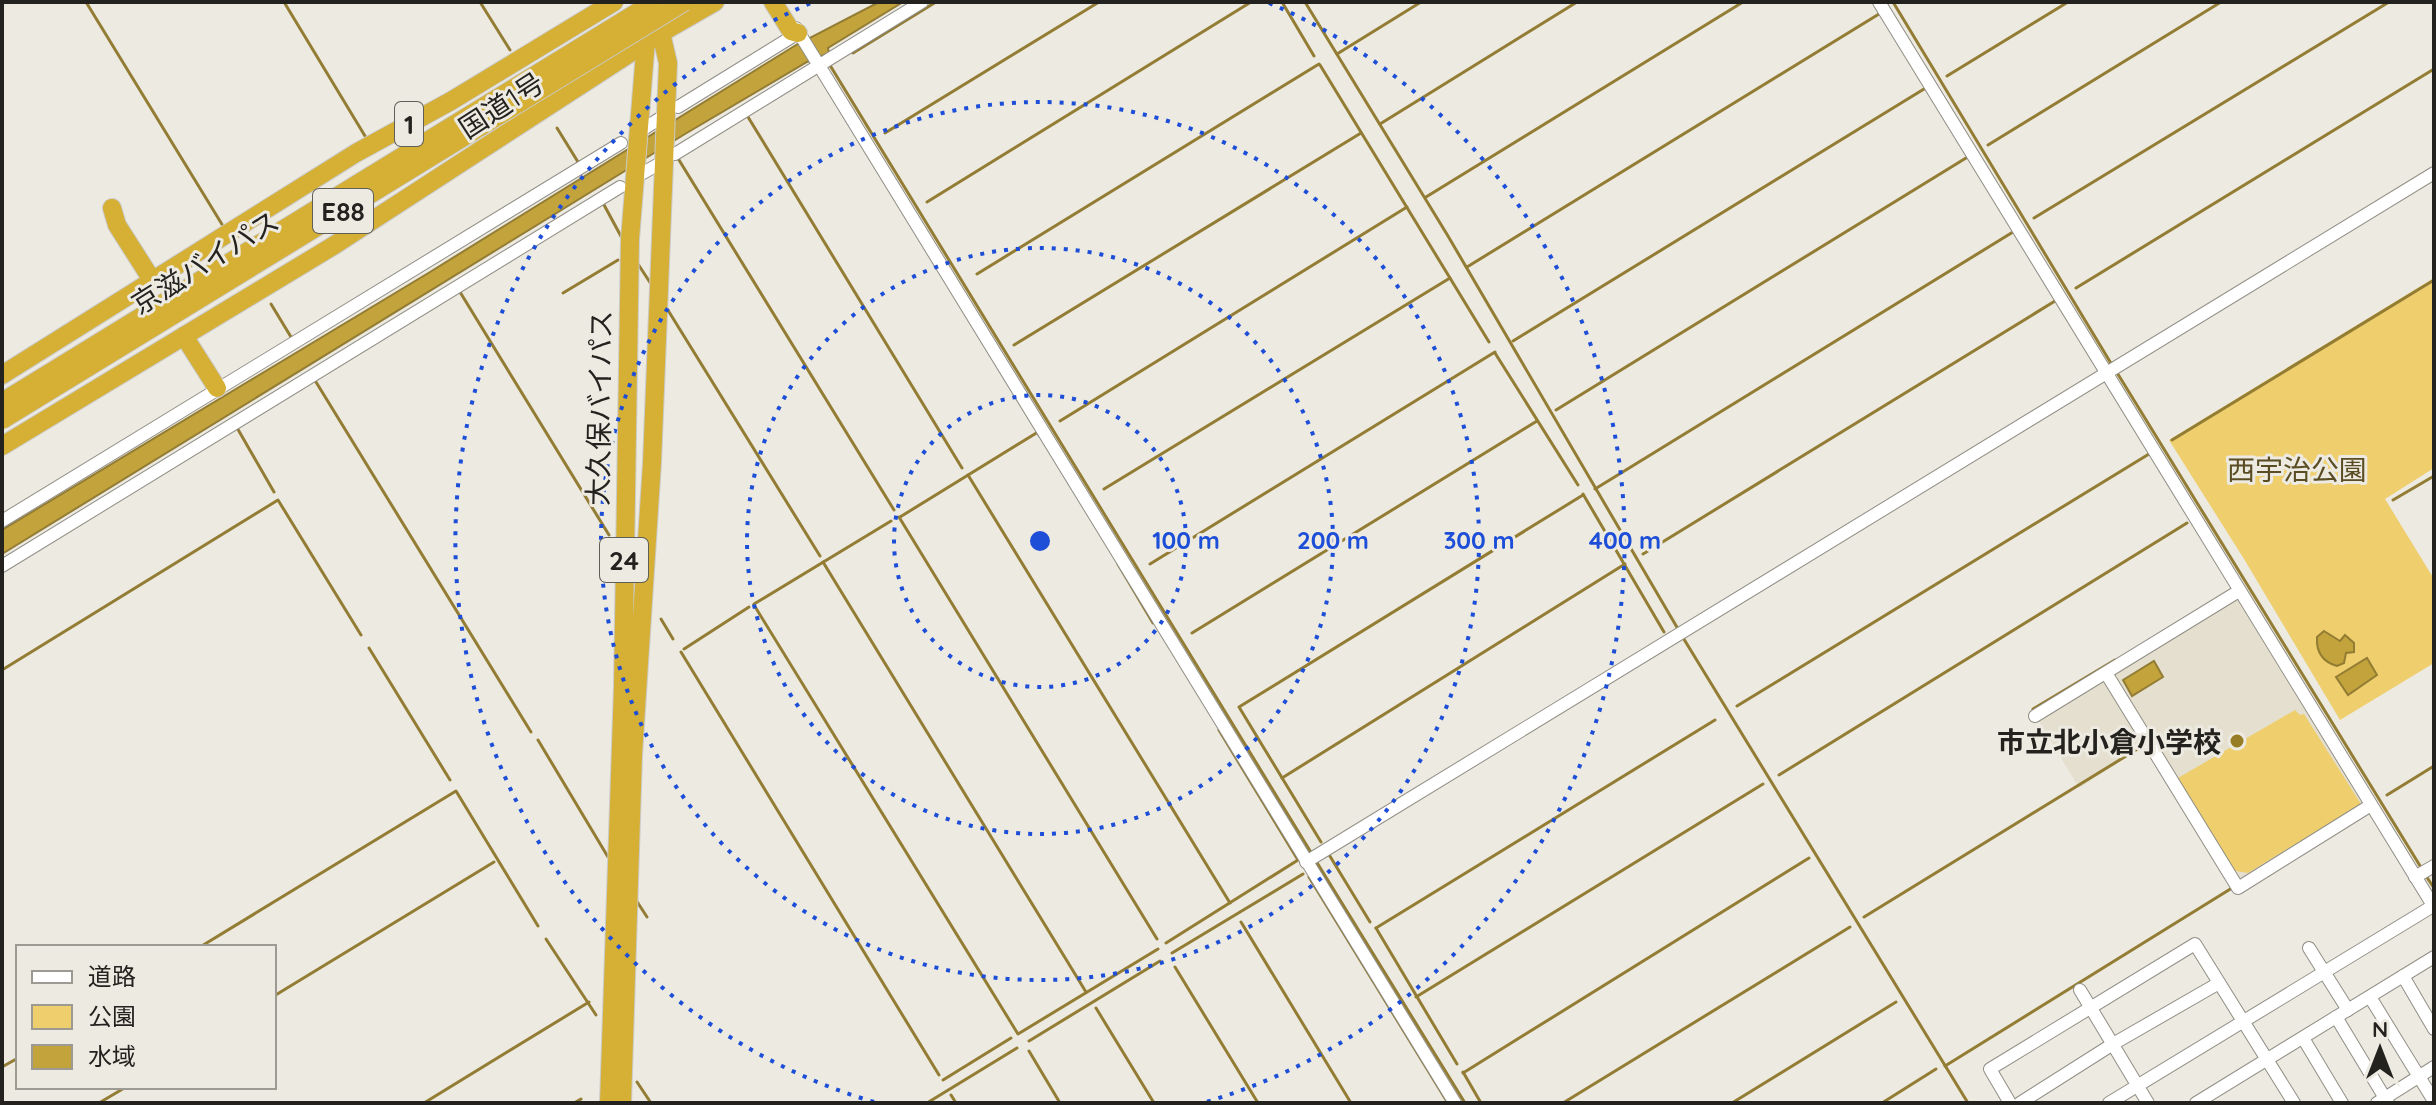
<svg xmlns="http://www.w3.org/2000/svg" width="2436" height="1105" font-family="Quicksand,'Noto Sans JP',sans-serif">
	<rect width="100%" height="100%" fill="#edeae1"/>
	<g fill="#e4dfcf">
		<polygon points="2238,599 2364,806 2240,882 2111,676"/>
		<polygon points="2105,679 2147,744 2079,788 2039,721"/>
	</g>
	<g fill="#eece6d">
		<polygon points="2434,278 2434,468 2385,499 2434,579 2434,663 2340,720 2244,559 2169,440"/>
		<polygon points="2295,710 2300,715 2304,714 2361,804 2248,873 2230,870 2178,778"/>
	</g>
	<g fill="#c3a33b" stroke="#937c33" stroke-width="2">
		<polygon points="879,2 903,2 828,48 829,53 807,62 685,134 2,554 2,530 430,272 796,45"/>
		<path d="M2324 631 2340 641 2345 635 2354 643V652L2346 653 2344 663 2337 666C2323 662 2316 652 2317 637Z"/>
		<polygon points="2367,658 2377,675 2348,695 2336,677"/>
		<polygon points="2154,661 2163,677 2132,696 2123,680"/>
	</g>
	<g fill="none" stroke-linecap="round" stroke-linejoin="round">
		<g stroke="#937c33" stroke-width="3">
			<polyline points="86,2 223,226"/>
			<polyline points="284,2 365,136"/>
			<polyline points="480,2 510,50"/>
			<polyline points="1282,2 1314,56"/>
			<polyline points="1305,2 1448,236 1678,629"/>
			<polyline points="1893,2 2112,365"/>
			<polyline points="853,53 936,2"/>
			<polyline points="1337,54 1421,2"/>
			<polyline points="828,62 1312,854"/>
			<polyline points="1320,65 1489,342"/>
			<polyline points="1947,76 2068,2"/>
			<polyline points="748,117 962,468"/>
			<polyline points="1380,124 1577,2"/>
			<polyline points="557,128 578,162"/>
			<polyline points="885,133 1099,2"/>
			<polyline points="1988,145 2221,2"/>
			<polyline points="679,160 894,510"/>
			<polyline points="1426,197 1743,2"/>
			<polyline points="927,202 1251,2"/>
			<polyline points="603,203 623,240"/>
			<polyline points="2034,218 2389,2"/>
			<polyline points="638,264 651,284"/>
			<polyline points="1467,267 1879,14"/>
			<polyline points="977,274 1319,64"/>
			<polyline points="2076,288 2434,69"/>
			<polyline points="460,292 609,535"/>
			<polyline points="563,293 618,260"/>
			<polyline points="271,304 291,337"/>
			<polyline points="666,307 820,556"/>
			<polyline points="1513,341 1924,89"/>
			<polyline points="1014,345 1361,133"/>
			<polyline points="1495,353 1578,485"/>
			<polyline points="2116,371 2422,869"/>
			<polyline points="316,382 531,732"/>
			<polyline points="1556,410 1966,158"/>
			<polyline points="1060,421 1407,207"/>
			<polyline points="236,426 274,492"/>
			<polyline points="2172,440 2434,280"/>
			<polyline points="968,475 1230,903"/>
			<polyline points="1104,489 1450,278"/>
			<polyline points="1595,489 2013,232"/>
			<polyline points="1583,494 1664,632"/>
			<polyline points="2393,500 2434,476"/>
			<polyline points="899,517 1157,939"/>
			<polyline points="900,517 1038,432 1039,435"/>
			<polyline points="1643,554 2055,301"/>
			<polyline points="823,562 1086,992"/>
			<polyline points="1118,564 1153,623"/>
			<polyline points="1150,564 1495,352"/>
			<polyline points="754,604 891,521"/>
			<polyline points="754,605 1018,1034 1158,949"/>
			<polyline points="661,619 673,639"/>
			<polyline points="1192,633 1537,421"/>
			<polyline points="1682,636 1968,1103"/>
			<polyline points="369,648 450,780"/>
			<polyline points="684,649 749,607"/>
			<polyline points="681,652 939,1075"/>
			<polyline points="2,670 278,500 361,635"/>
			<polyline points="1737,706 2149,454"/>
			<polyline points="2033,709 2115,660"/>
			<polyline points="538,740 608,857"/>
			<polyline points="1779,775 2187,523"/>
			<polyline points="1282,778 1625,564"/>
			<polyline points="2387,795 2434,766"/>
			<polyline points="1321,842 1239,707 1583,495"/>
			<polyline points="1328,853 1370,922"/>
			<polyline points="1316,861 1465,1103"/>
			<polyline points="2426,876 2434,888"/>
			<polyline points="1309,877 1448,1103"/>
			<polyline points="636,900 647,917"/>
			<polyline points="1864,917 2144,745"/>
			<polyline points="1241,922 1351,1103"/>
			<polyline points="1376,928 1715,720"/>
			<polyline points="1376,928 1457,1064"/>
			<polyline points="546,939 596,1015"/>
			<polyline points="1166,943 1298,860 1219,730"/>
			<polyline points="200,947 456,791 538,926"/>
			<polyline points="1172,953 1303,874"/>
			<polyline points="1175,967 1258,1103"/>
			<polyline points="274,996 494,862"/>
			<polyline points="1416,997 1763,784"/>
			<polyline points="1096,1008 1154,1103"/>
			<polyline points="1029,1041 1160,961"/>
			<polyline points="1029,1051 1060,1103"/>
			<polyline points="1945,1066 2232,888 2231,886"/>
			<polyline points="2,1067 18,1058"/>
			<polyline points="1463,1072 1481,1103"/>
			<polyline points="1463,1073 1809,858"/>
			<polyline points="943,1080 1011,1038"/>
			<polyline points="637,1082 651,1103"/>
			<polyline points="951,1095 956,1103"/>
			<polyline points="99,1103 126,1087"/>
			<polyline points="424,1103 589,1002"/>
			<polyline points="574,1103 581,1099"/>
			<polyline points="927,1103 1017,1048"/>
			<polyline points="1563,1103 1850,927"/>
			<polyline points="1732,1103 1896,1002"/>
			<polyline points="1882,1103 1936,1069"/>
		</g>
		<g stroke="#908e85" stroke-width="14">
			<g id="minor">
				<polyline points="1879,2 2434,907"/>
				<polyline points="796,28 1455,1103"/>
				<polyline points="678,107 798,33"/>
				<polyline points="645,128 659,119"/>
				<polyline points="675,154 922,2"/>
				<polyline points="643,173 657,165"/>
				<polyline points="2,521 621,143"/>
				<polyline points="2,566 620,187"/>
				<polyline points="2106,673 2238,888 2371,805"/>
				<polyline points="2035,716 2239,591"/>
				<polyline points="1306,862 2434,173"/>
				<polyline points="2415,877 2434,866"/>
				<polyline points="2309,948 2348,1010"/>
				<polyline points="2403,976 2434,1029"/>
				<polyline points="2080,990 2148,1103"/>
				<polyline points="2370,997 2434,1101"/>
				<polyline points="2336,1017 2388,1103"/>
				<polyline points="2303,1038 2342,1103"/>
				<polyline points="2010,1103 1990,1069 2195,944 2294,1103"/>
				<polyline points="2020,1103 2113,1044 2219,983"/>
				<polyline points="2109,1103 2433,906"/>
				<polyline points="2196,1103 2434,957"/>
				<polyline points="2377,1103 2434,1067"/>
			</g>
		</g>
		<g stroke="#cacac9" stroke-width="20">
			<g id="highway">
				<polyline points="773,2 791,31 798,33"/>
				<polyline points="112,208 117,225 152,280"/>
				<polyline points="184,336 217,388"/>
				<polyline points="2,375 356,153 451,101 614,2"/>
				<polyline points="2,446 333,246 661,33 715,2"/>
				<polyline points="609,1103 623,686 630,239 648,15"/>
				<polyline points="622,1103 633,755 652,463 668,63 661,33 648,10"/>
			</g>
		</g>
		<use href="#minor" stroke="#fff" stroke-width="12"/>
		<use href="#highway" stroke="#d5b035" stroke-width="18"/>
		<g stroke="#cacac9" stroke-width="20" stroke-linecap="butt">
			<g id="highway-bridge">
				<polyline points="2,402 654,2"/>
				<polyline points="2,420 684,2"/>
			</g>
		</g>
		<use href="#highway-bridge" stroke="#d5b035" stroke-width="18"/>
	</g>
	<g fill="none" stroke="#1d4ed8" stroke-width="4" stroke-dasharray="4 8">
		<circle cx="1040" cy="541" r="146"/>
		<circle cx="1040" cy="541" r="293"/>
		<circle cx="1040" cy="541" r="439"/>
		<path d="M874 1102A585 585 0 0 1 811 3M1269 3A585 585 0 0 1 1206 1102"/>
	</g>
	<circle fill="#977d25" stroke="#edeae1" stroke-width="3" cx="2237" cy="741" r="8"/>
	<g text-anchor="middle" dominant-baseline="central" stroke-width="6" stroke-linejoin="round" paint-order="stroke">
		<g fill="#edeae1" stroke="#605e59" stroke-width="2">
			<rect x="395" y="102" width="28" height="44" rx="6"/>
			<rect x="313" y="189" width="60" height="44" rx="6"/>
			<rect x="600" y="538" width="48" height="44" rx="6"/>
		</g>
		<g font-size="26" font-weight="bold" fill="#23221f">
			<text x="409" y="124">1</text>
			<text x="343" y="211">E88</text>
			<text x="624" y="560">24</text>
		</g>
		<g font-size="28" fill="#23221f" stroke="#edeae1">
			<text transform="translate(501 105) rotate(-33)">国道1号</text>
			<text transform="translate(205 262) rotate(-32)">京滋バイパス</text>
			<text transform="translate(599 408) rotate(-89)">大久保バイパス</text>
		</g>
		<g font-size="28" fill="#5a4d23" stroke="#edeae1">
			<text x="2297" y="469">西宇治公園</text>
		</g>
		<g font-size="28" font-weight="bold" fill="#23221f" stroke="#edeae1" text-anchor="end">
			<text x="2221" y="741">市立北小倉小学校</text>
		</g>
	</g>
	<circle cx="1040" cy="541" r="12" fill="#1d4ed8" stroke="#edeae1" stroke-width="4"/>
	<g font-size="24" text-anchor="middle" font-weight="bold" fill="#1d4ed8" stroke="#edeae1" stroke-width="6" stroke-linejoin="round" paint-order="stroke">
		<text x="1186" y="549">100 m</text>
		<text x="1333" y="549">200 m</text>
		<text x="1479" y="549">300 m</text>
		<text x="1625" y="549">400 m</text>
	</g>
	<rect width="2436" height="1105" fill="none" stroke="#23221f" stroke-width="8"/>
	<rect x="16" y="945" width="260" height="144" fill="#edeae1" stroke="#9c9a93" stroke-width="2"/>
	<rect x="32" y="971" width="40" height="12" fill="#ffffff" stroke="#9c9a93" stroke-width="2"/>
	<text x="88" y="985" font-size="24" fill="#23221f">道路</text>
	<rect x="32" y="1005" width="40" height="24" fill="#eece6d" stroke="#9c9a93" stroke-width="2"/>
	<text x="88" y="1025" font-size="24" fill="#23221f">公園</text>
	<rect x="32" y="1045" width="40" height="24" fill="#c3a33b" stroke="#9c9a93" stroke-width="2"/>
	<text x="88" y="1065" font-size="24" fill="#23221f">水域</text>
	<g transform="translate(2380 1049)" stroke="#edeae1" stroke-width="6" paint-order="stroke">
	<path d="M0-6L14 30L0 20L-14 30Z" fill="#23221f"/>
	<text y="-12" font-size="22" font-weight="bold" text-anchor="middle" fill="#23221f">N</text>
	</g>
</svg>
